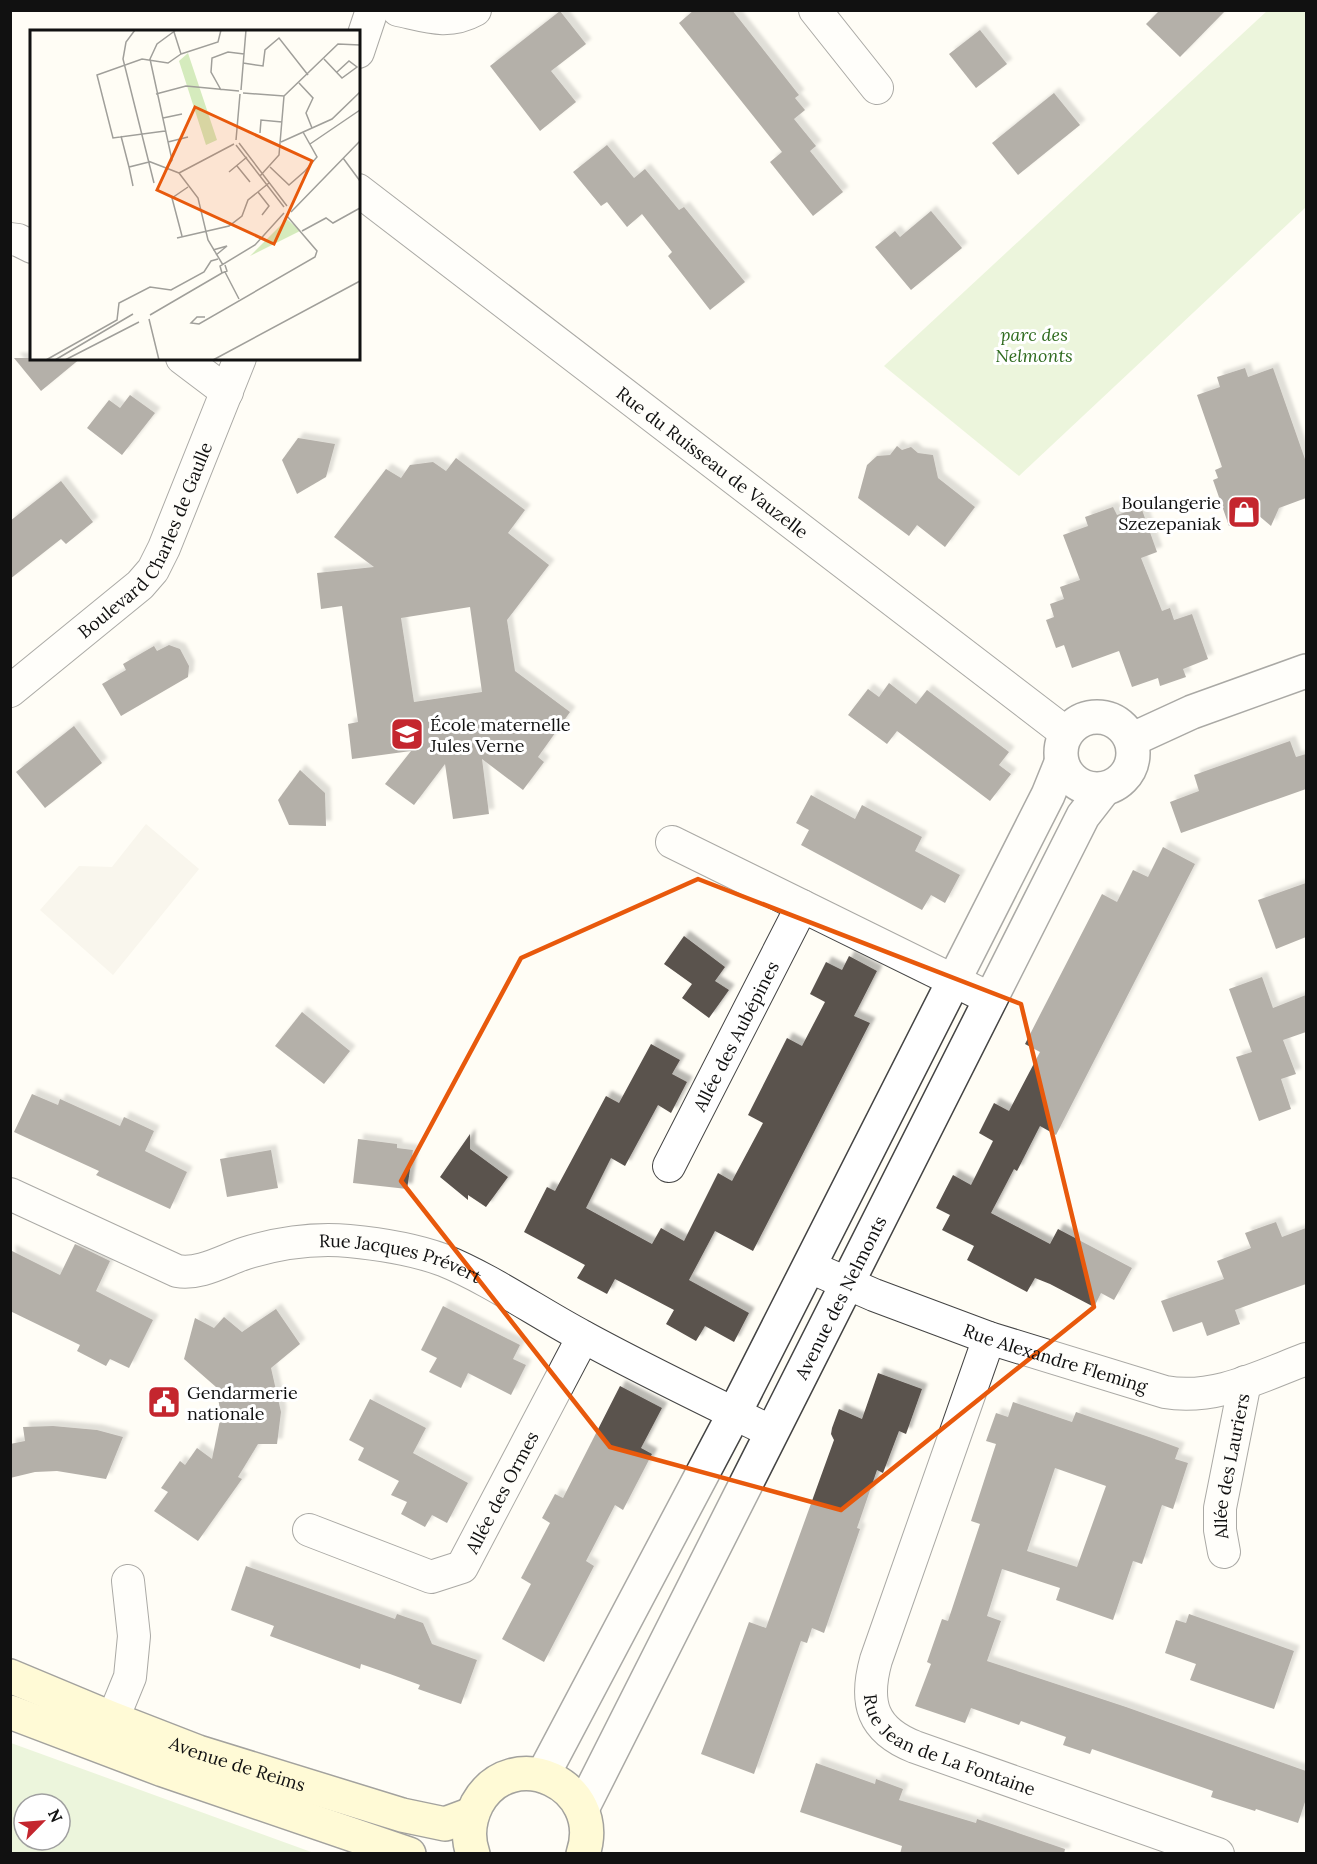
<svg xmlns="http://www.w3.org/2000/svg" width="1317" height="1864" font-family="Lora,serif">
	<defs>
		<filter id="shadow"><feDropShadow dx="5.5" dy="-5.5" stdDeviation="1.5" flood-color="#0004"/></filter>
	</defs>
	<rect width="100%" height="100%" fill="#fffdf5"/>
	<g fill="#d5ebbd" fill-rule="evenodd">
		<polygon points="1268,10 1306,11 1306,207 1019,476 884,366"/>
		<path d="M10 1743H11L314 1853H11ZM24 1804H60V1840H24Z"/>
	</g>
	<polygon fill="#f1ede2" points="146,824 199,869 113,975 40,910 79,866 112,867"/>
	<g fill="#5a524d" fill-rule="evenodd" filter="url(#shadow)">
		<polygon points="694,10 732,10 799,95 795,98 805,110 794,119 816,146 810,151 843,192 813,216 770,162 782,152 679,23"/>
		<polygon points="1160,10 1226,10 1180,57 1146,24"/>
		<polygon points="560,11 586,44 551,71 576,102 540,131 490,66"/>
		<polygon points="980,30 1007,64 976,88 949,54"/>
		<polygon points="1054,93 1080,125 1018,175 992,143"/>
		<polygon points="607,145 634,178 645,169 679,210 684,207 745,282 710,310 668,256 672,252 642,214 627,227 607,202 601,206 573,172"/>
		<polygon points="931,211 962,248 911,290 875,247 895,231 900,237"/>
		<polygon points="14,358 81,358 41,391"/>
		<polygon points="1245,368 1248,377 1273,368 1306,462 1306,498 1279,508 1271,526 1258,515 1229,526 1213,480 1218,478 1215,470 1222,467 1197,395 1220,387 1217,377"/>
		<polygon points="130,395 155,413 122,455 87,428 109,400 120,408"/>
		<polygon points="298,438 335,444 326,477 297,494 282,460"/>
		<polygon points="897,446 902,450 911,447 918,453 933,455 938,478 975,507 945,547 917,525 909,536 858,498 867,465 877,456 890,455"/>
		<path d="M456 458 525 510 508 533 549 565 507 620 515 671 570 712 538 757 544 762 523 790 482 759 489 814 453 819 445 764 414 805 385 784 411 751 352 759 348 724 358 722 342 606 321 609 317 573 374 567 334 537 386 469 401 478 410 465 433 462 446 471ZM470 607 482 692 414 702 401 618Z"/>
		<polygon points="61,481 93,522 66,544 61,539 10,579 10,521"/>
		<polygon points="1113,507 1117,515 1141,507 1157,552 1141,558 1162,611 1170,608 1174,620 1192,614 1208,659 1183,669 1186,677 1160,686 1158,678 1132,687 1119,651 1072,668 1064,645 1056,648 1046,620 1054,617 1050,604 1064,599 1060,587 1080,580 1063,535 1088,526 1085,517"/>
		<polygon points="169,645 180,649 189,666 188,677 121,716 102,684 126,670 123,664 135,657 154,646 157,651"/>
		<polygon points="889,683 916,704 927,690 1009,752 999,765 1011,774 990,801 897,731 887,744 848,715 868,689 879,697"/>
		<polygon points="74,726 102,763 45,808 16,772"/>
		<polygon points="1290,741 1296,757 1306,754 1306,789 1181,833 1170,802 1199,791 1194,775"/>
		<polygon points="300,770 325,793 326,826 289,825 278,800"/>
		<polygon points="811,795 855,819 862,805 922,837 915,851 960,875 945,903 931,895 922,910 801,845 809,830 796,823"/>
		<polygon points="1163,847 1195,864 1056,1135 1040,1126 1017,1171 1014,1169 991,1213 1050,1244 1058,1229 1132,1268 1114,1300 1101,1293 1094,1307 1050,1284 1035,1278 1027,1292 967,1260 974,1246 942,1230 950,1215 936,1208 953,1175 971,1185 993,1141 979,1133 994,1103 1009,1111 1040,1052 1025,1044 1102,894 1117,902 1133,870 1148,877"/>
		<polygon points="1306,883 1306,937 1276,949 1258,900"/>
		<polygon points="684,936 725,967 715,981 729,990 709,1018 682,998 692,984 664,964"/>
		<polygon points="849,956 877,971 854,1016 870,1023 753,1251 715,1231 689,1280 749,1313 734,1342 705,1326 696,1341 666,1324 674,1310 615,1279 607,1294 577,1278 585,1265 524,1232 547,1187 555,1191 606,1096 619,1103 651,1044 680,1060 672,1074 687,1082 671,1113 658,1105 625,1166 611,1158 586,1208 652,1244 661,1228 684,1241 718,1173 732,1181 763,1123 748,1115 787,1038 802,1046 825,1002 810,994 826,962 842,970"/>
		<polygon points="1262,977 1273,1008 1306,995 1306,1032 1283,1040 1296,1074 1281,1079 1291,1109 1259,1121 1236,1057 1252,1052 1229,989"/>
		<polygon points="302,1012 350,1051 324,1084 275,1046"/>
		<polygon points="32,1094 58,1105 60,1099 120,1126 124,1117 154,1131 145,1151 187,1172 170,1209 96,1175 99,1171 14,1132"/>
		<polygon points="470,1134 470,1149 508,1177 486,1207 468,1195 468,1200 440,1177"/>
		<polygon points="358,1139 397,1144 397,1148 413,1150 407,1189 353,1183"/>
		<polygon points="271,1150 278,1188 227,1197 220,1159"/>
		<polygon points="1276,1222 1282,1237 1306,1228 1306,1284 1235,1310 1240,1324 1207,1336 1202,1322 1173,1332 1161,1301 1224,1279 1217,1261 1251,1248 1245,1233"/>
		<polygon points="75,1244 110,1261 96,1291 153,1320 129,1368 110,1359 106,1366 77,1351 80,1345 10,1311 10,1250 60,1275"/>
		<polygon points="443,1306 520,1345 513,1359 526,1365 511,1395 468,1373 461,1388 429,1372 437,1358 421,1350"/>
		<polygon points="276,1309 300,1344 271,1368 281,1412 277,1444 258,1444 238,1477 242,1479 198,1541 154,1511 168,1492 161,1488 180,1461 185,1465 197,1448 212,1459 221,1415 216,1387 184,1359 195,1318 214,1328 224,1317 242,1332"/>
		<polygon points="878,1373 922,1389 906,1434 899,1431 883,1473 877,1470 857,1528 860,1529 824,1633 812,1628 807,1643 801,1641 754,1774 701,1754 749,1622 766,1628 834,1440 831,1434 832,1428 839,1409 862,1419"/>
		<polygon points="620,1386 662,1408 641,1448 652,1454 623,1510 615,1505 586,1561 594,1566 544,1662 502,1639 531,1584 521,1578 550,1523 542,1518 555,1494 563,1498"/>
		<polygon points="370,1399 426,1428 413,1453 468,1483 447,1523 432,1515 425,1527 401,1514 407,1502 391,1495 399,1481 358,1460 364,1448 349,1440"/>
		<path d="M1013 1402 1072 1422 1076 1412 1149 1437 1179 1448 1175 1459 1188 1463 1173 1509 1162 1505 1142 1564 1133 1561 1113 1620 1056 1600 1060 1588 1002 1569 987 1616 1001 1621 987 1661 1126 1707 1306 1771V1799L1298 1823 1256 1809 1255 1811 1211 1797 1213 1791 1092 1749 1090 1754 1063 1745 1066 1737 1021 1721 1019 1725 971 1708 965 1723 915 1706 931 1664 927 1662 942 1619 948 1621 980 1524 971 1521 996 1444 986 1441 996 1413 1008 1417ZM1055 1468 1106 1486 1077 1567 1027 1551Z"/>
		<polygon points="53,1426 97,1430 123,1437 106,1479 57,1471 35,1472 10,1478 10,1444 25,1441 23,1427"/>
		<polygon points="246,1566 395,1619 397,1614 423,1623 432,1644 477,1660 461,1704 418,1689 420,1685 390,1674 361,1664 360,1669 270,1636 274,1626 231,1610"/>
		<polygon points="1189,1614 1294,1651 1274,1709 1190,1680 1196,1664 1165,1653 1176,1620 1186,1623"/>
		<polygon points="816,1763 875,1784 876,1779 903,1789 899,1800 976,1823 977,1819 1065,1849 1064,1854 900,1854 902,1846 800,1812"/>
	</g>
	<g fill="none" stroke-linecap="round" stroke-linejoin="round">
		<g stroke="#444" stroke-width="34">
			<g id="minor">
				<path d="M398 10C426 16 448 25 475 10"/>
				<polyline points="815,10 877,88"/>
				<polyline points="358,52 372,10"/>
				<path id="s1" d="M358 190 1066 733"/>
				<polyline points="10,239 18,240 32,247"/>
				<polyline points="182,358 227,392"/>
				<path id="s2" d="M10 691 140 585 153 570 164 548 240 358"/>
				<polyline points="672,842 991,999"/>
				<path id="s3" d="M669 1166 802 906"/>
				<path id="s4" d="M10 1194 177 1271C201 1275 224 1260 246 1253 279 1243 315 1238 349 1241 381 1244 413 1249 443 1260 490 1279 537 1312 582 1336 644 1370 709 1401 772 1432"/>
				<path id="s5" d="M810 1267 874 1295 989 1338 1165 1392C1214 1401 1261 1376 1306 1359"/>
				<path id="s6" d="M989 1338 876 1660C864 1703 872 1730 915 1747L1218 1854"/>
				<path id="s7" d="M309 1530 431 1577 462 1567 583 1337"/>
				<path id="s8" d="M1224 1552 1220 1530V1508L1245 1382"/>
				<polyline points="103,1743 130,1677 134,1636 128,1581"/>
			</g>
		</g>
		<g stroke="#444" stroke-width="36">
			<g id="tertiary">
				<circle cx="1097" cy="753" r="36"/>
				<polyline points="1131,740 1192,712 1306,671"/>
				<polyline points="543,1775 734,1414 1048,795 1061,763"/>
				<path id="s9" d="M582 1809 1083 816 1104 789"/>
			</g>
		</g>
		<g stroke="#333" stroke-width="36">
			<g id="secondary">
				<path id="s10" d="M10 1676 113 1719 198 1752 402 1815 445 1824 472 1814"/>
				<polyline points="10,1712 163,1770 409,1854"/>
				<path d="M473 1854C467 1837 469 1820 477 1804 512 1741 606 1785 583 1854"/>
			</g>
		</g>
		<use href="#minor" stroke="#fff" stroke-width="32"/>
		<use href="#tertiary" stroke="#fff" stroke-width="33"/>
		<use href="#secondary" stroke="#fff6b0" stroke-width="33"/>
	</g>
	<path d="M0 0H1317V1864H0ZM698 879 1021 1004 1094 1307 841 1510 610 1447 401 1181 521 958Z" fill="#fffdf5" fill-opacity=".55" fill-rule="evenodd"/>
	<path fill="none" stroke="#e8590c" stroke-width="4.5" stroke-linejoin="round" d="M698 879 1021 1004 1094 1307 841 1510 610 1447 401 1181 521 958Z"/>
	<defs>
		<g id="shop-square" transform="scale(1.725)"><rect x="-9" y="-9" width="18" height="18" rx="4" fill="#c4262e" stroke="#fff"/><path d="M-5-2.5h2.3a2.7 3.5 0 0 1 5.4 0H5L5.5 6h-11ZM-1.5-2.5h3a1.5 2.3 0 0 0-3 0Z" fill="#fff"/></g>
		<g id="school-square" transform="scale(1.725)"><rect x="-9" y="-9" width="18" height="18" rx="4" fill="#c4262e" stroke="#fff"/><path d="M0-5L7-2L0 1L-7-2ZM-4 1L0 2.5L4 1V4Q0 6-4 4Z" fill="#fff"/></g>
		<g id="civic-square" transform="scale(1.725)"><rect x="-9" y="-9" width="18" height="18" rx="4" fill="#c4262e" stroke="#fff"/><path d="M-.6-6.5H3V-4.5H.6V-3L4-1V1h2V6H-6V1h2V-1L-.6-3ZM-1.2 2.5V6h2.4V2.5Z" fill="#fff"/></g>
	</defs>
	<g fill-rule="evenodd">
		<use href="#shop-square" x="1244" y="512"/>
		<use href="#school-square" x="407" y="734"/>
		<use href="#civic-square" x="164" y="1402"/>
	</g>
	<g text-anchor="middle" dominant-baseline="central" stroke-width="6" stroke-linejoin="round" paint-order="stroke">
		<g font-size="18" font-style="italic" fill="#2f6b1f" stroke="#fff">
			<text x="1034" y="334">parc des<tspan x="1034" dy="21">Nelmonts</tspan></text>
		</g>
		<g font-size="18" fill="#111" stroke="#fff">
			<text stroke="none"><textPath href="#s1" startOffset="447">Rue du Ruisseau de Vauzelle</textPath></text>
			<text stroke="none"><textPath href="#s2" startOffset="208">Boulevard Charles de Gaulle</textPath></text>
			<text stroke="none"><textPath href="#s3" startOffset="146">Allée des Aubépines</textPath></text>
			<text stroke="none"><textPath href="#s4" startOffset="414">Rue Jacques Prévert</textPath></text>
			<text stroke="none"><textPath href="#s9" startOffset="573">Avenue des Nelmonts</textPath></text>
			<text stroke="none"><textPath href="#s5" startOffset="262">Rue Alexandre Fleming</textPath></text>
			<text stroke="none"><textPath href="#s8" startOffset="87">Allée des Lauriers</textPath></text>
			<text stroke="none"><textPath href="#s7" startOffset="248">Allée des Ormes</textPath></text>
			<text stroke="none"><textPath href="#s6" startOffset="476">Rue Jean de La Fontaine</textPath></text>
			<text stroke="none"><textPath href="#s10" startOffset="244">Avenue de Reims</textPath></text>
		</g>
		<g font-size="18" fill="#111" stroke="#fff" text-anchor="start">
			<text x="1221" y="502" text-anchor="end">Boulangerie<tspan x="1221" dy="21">Szezepaniak</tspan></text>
			<text x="430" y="724">École maternelle<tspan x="430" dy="21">Jules Verne</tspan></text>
			<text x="187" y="1392">Gendarmerie<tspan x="187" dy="21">nationale</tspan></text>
		</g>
	</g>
	<g transform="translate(30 30)">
		<rect width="330" height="330" fill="#fffdf5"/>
		<path d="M158 23 187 110 176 115 149 31ZM257 189 270 201 220 226Z" fill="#d5ebbd"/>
		<path fill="none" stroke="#a09f9a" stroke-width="1.5" d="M105 0 96 12 93 29 124 153M144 2 151 24M151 24 188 12 191 0M294 29 312 48 327 37 319 31 307 42M213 33 233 36 235 20 249 8 278 45M269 53 283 68 276 83 282 98M191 60 181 42 182 28 198 22 214 24M211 60 216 0M213 63 254 66 308 14 330 15M126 64 156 56 209 61M133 88 152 84M135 101 83 108 67 45 112 29 138 33 151 24M230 103 231 90 252 92M91 106 99 137 119 132M206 110 210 64M138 112 158 107M251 112 302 89 330 62M209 113 257 176M280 114 330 80M206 115 254 177M313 128 330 151M118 131 149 143M138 136 142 130 120 29 127 14 146 0M207 136 220 152M99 137 103 156M240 137 259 155 275 141 287 127 273 102M199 142 217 127M149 143 168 168 178 210 193 235M149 143 204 114M230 146 249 125 254 66M228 162 239 176 232 185M261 182 330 111M272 201 296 188 303 193 330 178M152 206 142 168 158 157M147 208 199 196 212 186 218 170 239 153M183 220 197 216 186 225M195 235 197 241 192 243 190 236 225 215 254 183M195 242 209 269M120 285 192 243M175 287H167L161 293 169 294 285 227 287 221 257 186M119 289 129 330M16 330 87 290 89 273 120 257 141 260 174 242 181 231 188 229M25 330 103 284M35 330 109 292M183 330 330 251"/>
		<path fill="#e8590c" fill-opacity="0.15" stroke="#e8590c" stroke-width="3" d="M165 77 282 131 244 214 127 160Z"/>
		<rect width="330" height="330" fill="none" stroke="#111" stroke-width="3"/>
	</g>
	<rect width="1317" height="1864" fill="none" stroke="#111111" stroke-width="24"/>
	<g transform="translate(42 1822) rotate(65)"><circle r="28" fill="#ffffff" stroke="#a0a0a0" stroke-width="1.5"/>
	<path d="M0-4.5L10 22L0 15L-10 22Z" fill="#c4262e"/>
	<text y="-9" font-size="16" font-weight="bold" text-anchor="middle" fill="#111111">N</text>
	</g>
</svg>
